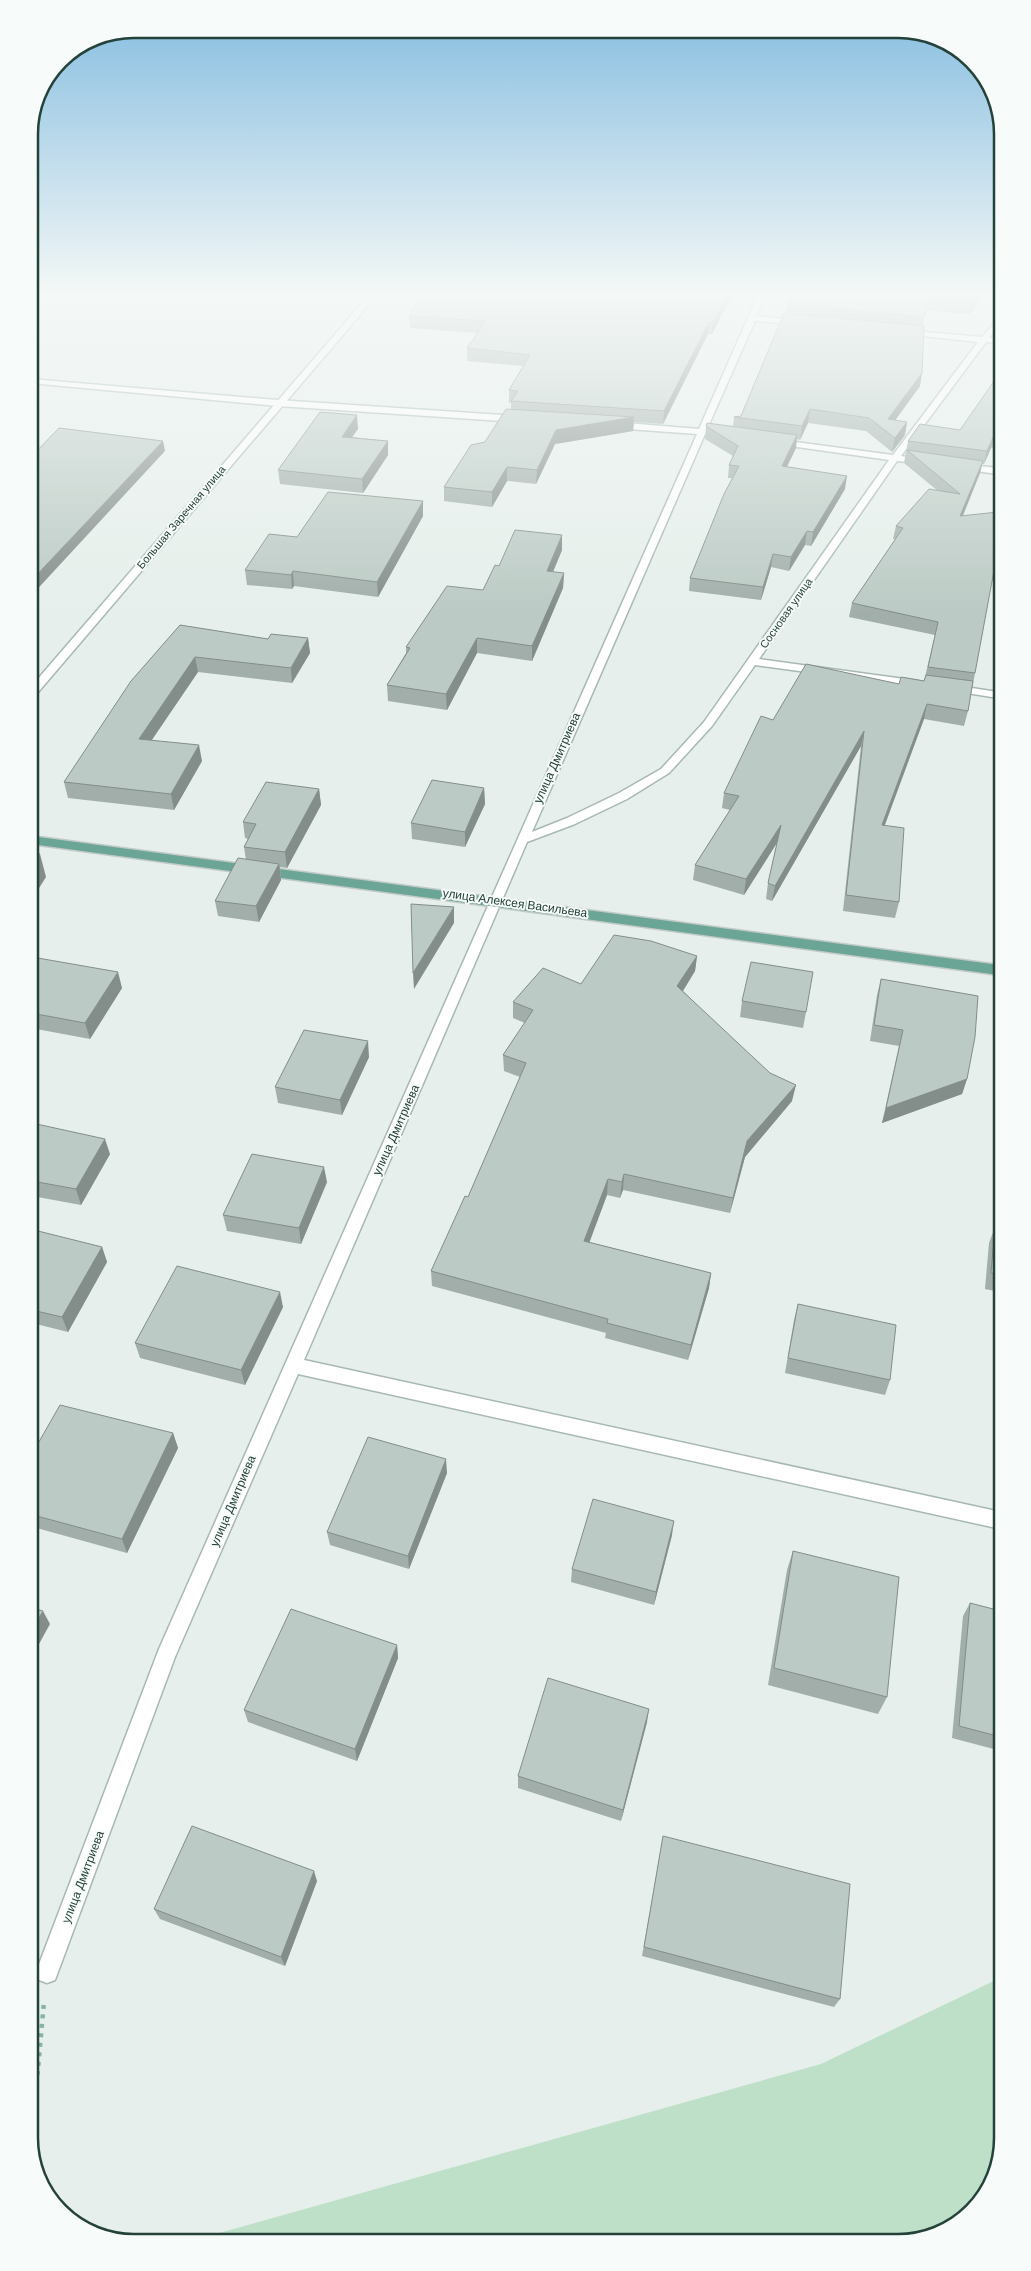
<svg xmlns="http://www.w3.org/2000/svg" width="1031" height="2271" font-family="'DM Sans',sans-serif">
	<rect width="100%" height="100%" fill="#e6efeb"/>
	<polygon fill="#bfe0c8" points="1002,1977 1002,2138 981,2201 932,2237 187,2242 821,2064"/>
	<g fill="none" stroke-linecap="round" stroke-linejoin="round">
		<g stroke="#a8b8b2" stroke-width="3">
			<g id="minor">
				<polygon points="758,295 766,295 756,316 802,321 806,323 802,325 755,321 707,429 715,432 711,435 705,434 532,832 567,818 619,793 661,769 704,722 889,460 776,444 773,443 773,439 893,455 978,342 904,334 900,332 901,330 982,337 997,320 997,327 989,338 997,339 997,343 986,342 901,456 927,460 927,464 897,461 759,659 919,681 924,684 919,687 755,665 712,726 669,773 627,799 575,824 527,842 304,1360 1001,1512 1001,1529 298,1374 175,1657 55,1980 47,1983 39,1980 36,1972 159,1649 697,434 614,428 610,425 614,422 699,429"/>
				<polygon points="30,379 278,400 519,416 523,419 519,422 278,406 30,383"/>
				<polygon points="962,464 998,468 998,474 959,469 959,465"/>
				<polygon points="952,685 998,692 998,698 948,690 947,688"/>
			</g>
		</g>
		<g stroke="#a8b8b2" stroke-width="3">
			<polygon id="tertiary" points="369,295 377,295 34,697 30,698 30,688"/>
		</g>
		<g stroke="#c2cac8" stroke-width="3">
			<polygon id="primary" points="31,836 999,965 999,975 31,844"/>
		</g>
		<polyline stroke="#86b3a5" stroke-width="4.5" stroke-dasharray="4 5.5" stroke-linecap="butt" points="34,2113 44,2002"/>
		<use href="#minor" fill="#fff" fill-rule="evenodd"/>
		<use href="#tertiary" fill="#fff" fill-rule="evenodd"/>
		<use href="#primary" fill="#6aa596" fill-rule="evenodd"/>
	</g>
	<g fill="#a1aea9">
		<polygon points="732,295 712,334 708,334 663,424 634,422 633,431 555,444 536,484 507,481 492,507 444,501 444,487 485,442 511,409 511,403 509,403 509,390 523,366 467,361 467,348 478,333 410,328 409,316"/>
		<polygon points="790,295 985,295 970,314 925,310 923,326 920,386 895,420 907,422 905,435 892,452 866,431 808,423 800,440 797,439 796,448 787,466 845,489 811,546 805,545 789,571 771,567 761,600 689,591 690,578 732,478 728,478 729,465 733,456 705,439 706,426 733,427 734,417 741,416 786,313 787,304"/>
		<polygon points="997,377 998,449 991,448 984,464 982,464 980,473 963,516 975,673 968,711 964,726 924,719 885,825 899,902 895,918 843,911 861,746 772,901 766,899 768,883 777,843 744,895 693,880 695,865 730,810 722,808 724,793 773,720 899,684 924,681 935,635 849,617 852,603 895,539 893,539 896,526 938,491 904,463 908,441 960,430"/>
		<polygon points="358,429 352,437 388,441 388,455 363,493 280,484 278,470"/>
		<polygon points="423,501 423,516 378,597 294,586 292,589 247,585 245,570 297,537"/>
		<polygon points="562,550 553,572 564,573 563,588 532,661 477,653 447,710 388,701 387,685 406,653 406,647 483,590 499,566"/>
		<polygon points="180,625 268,639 308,638 310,653 292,683 198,672 152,740 202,761 174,810 68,798 64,782"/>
		<polygon points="484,788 485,804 465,847 412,839 411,823"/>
		<polygon points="319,789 321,805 287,868 280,867 281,880 259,922 218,916 215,901 246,860 244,847 248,839 245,838 243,822"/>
		<polygon points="697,956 695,971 683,991 792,1101 745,1157 730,1213 623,1190 620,1198 607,1195 589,1242 711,1273 709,1288 688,1360 605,1338 606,1333 432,1286 431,1271 468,1197 520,1077 504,1071 503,1055 525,1023 513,1018 513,1002 581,984"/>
		<polygon points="31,958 122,988 90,1039 31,1028"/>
		<polygon points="881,979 967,1079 962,1094 882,1123 899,1046 870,1041 877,995"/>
		<polygon points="742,1001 806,1012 803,1028 740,1017"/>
		<polygon points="369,1057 342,1115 278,1103 275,1087"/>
		<polygon points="32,1123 110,1154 81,1205 32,1196"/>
		<polygon points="327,1182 301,1244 227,1231 223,1215"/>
		<polygon points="995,1227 1000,1228 1000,1292 985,1289 989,1243"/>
		<polygon points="32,1233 102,1247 107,1262 68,1332 32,1323"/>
		<polygon points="798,1304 890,1380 885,1395 785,1373 794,1320"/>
		<polygon points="283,1307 245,1385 140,1358 135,1343"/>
		<polygon points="1000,1348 1000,1432 995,1431 998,1353"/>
		<polygon points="173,1433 178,1448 127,1553 33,1527 32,1454"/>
		<polygon points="447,1473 409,1569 330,1545 327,1532"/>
		<polygon points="672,1535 654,1605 571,1582 572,1569"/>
		<polygon points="793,1551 887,1697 878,1714 768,1685 787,1570"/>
		<polygon points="970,1603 1001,1611 1001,1751 952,1738 963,1616"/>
		<polygon points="397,1645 398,1658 357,1761 248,1722 244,1710"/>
		<polygon points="647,1722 621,1821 518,1788 518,1776"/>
		<polygon points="663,1836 840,1999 834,2007 642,1956"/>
		<polygon points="317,1881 285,1966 160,1919 154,1909"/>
	</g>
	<g fill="#838d89">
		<polygon points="727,295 732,295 712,334 713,322"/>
		<polygon points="977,295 985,295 970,314 972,302"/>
		<polygon points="709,322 708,334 663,424 664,411"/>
		<polygon points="922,373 920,386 886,433 888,419"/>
		<polygon points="810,409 808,423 800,440 802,426"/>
		<polygon points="357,415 358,429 343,450 342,437"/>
		<polygon points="634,417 633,431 555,444 536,484 537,470 556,430"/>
		<polygon points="907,422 905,435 892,452 895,438"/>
		<polygon points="797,435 796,448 781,479 782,466"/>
		<polygon points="994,435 991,448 984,464 987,451"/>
		<polygon points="163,441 165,451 30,597 30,582"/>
		<polygon points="388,441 388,455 363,493 362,479"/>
		<polygon points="983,461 980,473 957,529 960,516"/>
		<polygon points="507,467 507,481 492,507 492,492"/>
		<polygon points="847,476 845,489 811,546 813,532"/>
		<polygon points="423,501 423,516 378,597 377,582"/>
		<polygon points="807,531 805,545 789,571 791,557"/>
		<polygon points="562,535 562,550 547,586 547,571"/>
		<polygon points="773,554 771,567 761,600 763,587"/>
		<polygon points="293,571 294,586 292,589 291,575"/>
		<polygon points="564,573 563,588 532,661 532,646"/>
		<polygon points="308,638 310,653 292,683 291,668"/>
		<polygon points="477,638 477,653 447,710 446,694"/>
		<polygon points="195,657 198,672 142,754 139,739"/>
		<polygon points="927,704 924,719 879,840 882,825"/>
		<polygon points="864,731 861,746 772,901 775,886"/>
		<polygon points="199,745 202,761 174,810 171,794"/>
		<polygon points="484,788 485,804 465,847 465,832"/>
		<polygon points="319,789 321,805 287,868 285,852"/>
		<polygon points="781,825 778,841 744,895 746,879"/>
		<polygon points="40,854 46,877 31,901 31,867"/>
		<polygon points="279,864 281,880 259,922 256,906"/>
		<polygon points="454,907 454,923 414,989 413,973"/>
		<polygon points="697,956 695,971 676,1002 677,986"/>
		<polygon points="118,972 122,988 90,1039 85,1023"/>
		<polygon points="368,1041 369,1057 342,1115 340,1100"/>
		<polygon points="967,1079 962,1094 882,1123 886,1108"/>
		<polygon points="796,1085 792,1101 745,1157 730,1213 733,1198 747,1141"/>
		<polygon points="105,1139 110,1154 81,1205 76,1189"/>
		<polygon points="324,1167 327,1182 301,1244 299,1228"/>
		<polygon points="624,1174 623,1190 620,1198 622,1182"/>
		<polygon points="608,1179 607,1195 584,1257 584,1241"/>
		<polygon points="102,1247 107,1262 68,1332 62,1317"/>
		<polygon points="711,1273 709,1288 688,1360 691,1345"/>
		<polygon points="280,1292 283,1307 245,1385 241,1370"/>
		<polygon points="173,1433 178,1448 127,1553 122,1539"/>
		<polygon points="446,1459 447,1473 409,1569 408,1556"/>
		<polygon points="674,1521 672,1535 654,1605 656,1592"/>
		<polygon points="43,1611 50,1624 33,1655 33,1628"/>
		<polygon points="397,1645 398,1658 357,1761 355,1749"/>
		<polygon points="649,1709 647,1722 621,1821 623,1810"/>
		<polygon points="314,1871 317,1881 285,1966 281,1957"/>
	</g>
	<g fill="#bbcac4" stroke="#838d89">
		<polygon points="422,295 727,295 713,322 709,322 664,411 511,401 518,391 509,390 530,355 467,348 486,321 409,316"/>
		<polygon points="790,295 977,295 972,302 926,297 925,317 787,304"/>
		<polygon points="784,313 924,326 922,373 888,419 907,422 895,438 869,418 810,409 802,426 734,417 741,416"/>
		<polygon points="997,377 998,436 994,435 987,451 908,441 920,424 960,430"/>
		<polygon points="506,409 634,417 556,430 537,470 507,467 492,492 444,487 471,445 485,442"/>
		<polygon points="320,412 357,415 342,437 388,441 362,479 278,470"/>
		<polygon points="707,423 797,435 782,466 847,476 813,532 807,531 791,557 773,554 763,587 690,578 724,494 739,466 729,465 738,446 706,426"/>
		<polygon points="59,428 163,441 30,582 30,458"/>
		<polygon points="907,450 983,461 960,516 998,512 998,549 975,673 928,667 938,622 852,603 903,528 896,526 929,489 960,494"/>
		<polygon points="328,492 423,501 377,582 293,571 291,575 245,570 269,534 297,537"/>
		<polygon points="515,530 562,535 547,571 564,573 532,646 477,638 446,694 387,685 410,648 406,647 447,586 483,590 495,565 499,566"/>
		<polygon points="180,625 268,639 271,634 308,638 291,668 195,657 139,739 199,745 171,794 64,782 131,681"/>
		<polygon points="806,664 899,684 901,677 924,681 926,675 973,681 968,711 927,704 882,825 904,828 899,902 846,895 864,731 775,886 768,883 781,825 746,879 695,865 739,796 724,793 761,716 773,720"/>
		<polygon points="432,780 484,788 465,832 411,823"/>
		<polygon points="266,782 319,789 285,852 244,847 256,824 243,822"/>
		<polygon points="31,853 40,854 31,867"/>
		<polygon points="238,858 279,864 256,906 215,901"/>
		<polygon points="411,904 454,907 413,973"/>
		<polygon points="614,935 651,941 697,956 677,986 770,1073 796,1085 747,1141 733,1198 624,1174 622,1182 608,1179 584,1241 711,1273 691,1345 607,1323 608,1319 431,1271 465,1196 468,1197 526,1063 503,1055 533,1010 513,1002 543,968 581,984"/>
		<polygon points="32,957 118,972 85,1023 31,1013 31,958"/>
		<polygon points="751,962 813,972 806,1012 742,1001"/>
		<polygon points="881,979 978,996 975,1037 967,1079 886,1108 903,1030 874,1025"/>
		<polygon points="304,1030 368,1041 340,1100 275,1087"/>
		<polygon points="32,1123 105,1139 76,1189 32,1181 32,1170 36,1164 32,1163"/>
		<polygon points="252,1154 324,1167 299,1228 223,1215"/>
		<polygon points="995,1227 1000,1228 1000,1275 991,1273"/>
		<polygon points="34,1230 102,1247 62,1317 32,1310 32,1233"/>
		<polygon points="177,1266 280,1292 241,1370 135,1343"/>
		<polygon points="798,1304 896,1325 890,1380 788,1358"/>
		<polygon points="60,1405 173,1433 122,1539 33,1515 32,1454"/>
		<polygon points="368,1437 446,1459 408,1556 327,1532"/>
		<polygon points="593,1499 674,1521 656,1592 572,1569"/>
		<polygon points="793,1551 899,1577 887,1697 774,1668"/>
		<polygon points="970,1603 1001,1611 1001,1737 959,1726"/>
		<polygon points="33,1608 43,1611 33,1628"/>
		<polygon points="291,1609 397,1645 355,1749 244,1710"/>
		<polygon points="548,1678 649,1709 623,1810 518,1776"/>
		<polygon points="192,1826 314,1871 281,1957 154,1909"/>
		<polygon points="663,1836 850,1884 840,1999 644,1947"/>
	</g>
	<linearGradient id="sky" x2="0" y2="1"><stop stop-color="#84bce0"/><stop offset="0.48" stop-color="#f4f8f6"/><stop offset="1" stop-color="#f4f8f6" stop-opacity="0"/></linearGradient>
	<rect width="1031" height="613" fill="url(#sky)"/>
	<g text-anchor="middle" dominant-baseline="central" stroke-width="4" stroke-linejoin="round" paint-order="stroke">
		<g font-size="11" fill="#24423a" stroke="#f7fbf9">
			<text transform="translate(181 517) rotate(-50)">Большая Заречная улица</text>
			<text transform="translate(786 613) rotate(-55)">Сосновая улица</text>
		</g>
		<g font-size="12" fill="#24423a" stroke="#f7fbf9">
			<text transform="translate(557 758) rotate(-66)">улица Дмитриева</text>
			<text transform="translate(515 903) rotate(8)">улица Алексея Васильева</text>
			<text transform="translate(396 1130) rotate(-66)">улица Дмитриева</text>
			<text transform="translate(233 1501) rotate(-67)">улица Дмитриева</text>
			<text transform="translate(83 1877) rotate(-69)">улица Дмитриева</text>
		</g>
	</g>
	<path d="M0 0H1031V2271H0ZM134 38H898A96 96 0 0 1 994 134V2138A96 96 0 0 1 898 2234H134A96 96 0 0 1 38 2138V134A96 96 0 0 1 134 38Z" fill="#f7fbf9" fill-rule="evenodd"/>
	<path fill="none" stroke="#24423a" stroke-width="2.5" d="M134 38H898A96 96 0 0 1 994 134V2138A96 96 0 0 1 898 2234H134A96 96 0 0 1 38 2138V134A96 96 0 0 1 134 38Z"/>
</svg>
